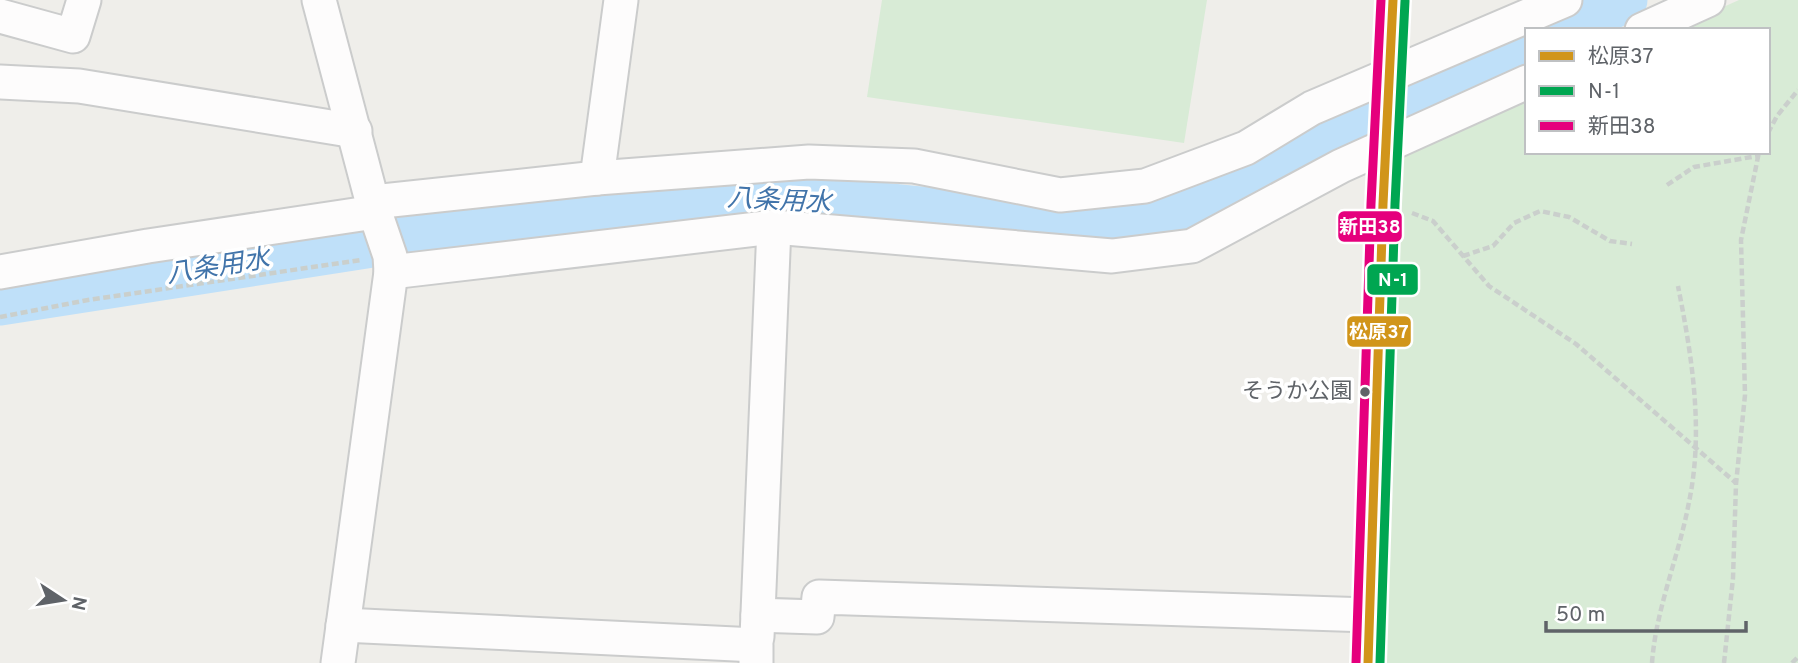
<svg xmlns="http://www.w3.org/2000/svg" width="1798" height="663" font-family="Overpass,'Noto Sans JP',sans-serif">
	<rect width="100%" height="100%" fill="#efeeea"/>
	<g fill="#d8ebd6">
		<polygon points="882,0 1207,0 1184,143 867,97"/>
		<polygon points="1739,0 1798,0 1798,663 1377,663 1396,152 1527,94 1527,152 1768,152 1768,30 1672,30"/>
	</g>
	<g fill="none" stroke-linecap="round" stroke-linejoin="round">
		<g stroke="#bfe0f9" stroke-width="47">
			<polyline points="1559,30 1624,0"/>
			<polyline points="0,302 417,237 738,196 821,200 1089,227 1137,219 1182,206 1243,175 1527,45"/>
		</g>
		<g stroke="#cbcccc" stroke-width="37">
			<g id="minor">
				<polyline points="319,0 375,212 390,256 391,272 338,663"/>
				<polyline points="0,16 73,36 84,0"/>
				<polyline points="1642,30 1708,0"/>
				<polyline points="0,82 79,86 355,131"/>
				<polyline points="597,178 621,0"/>
				<polyline points="373,202 597,178 809,162 914,166 1060,195 1145,186 1246,148 1312,108 1565,0"/>
				<polyline points="0,272 148,246 375,212"/>
				<polyline points="391,272 774,227 1112,256 1192,246 1341,166 1527,82"/>
				<polyline points="758,615 817,617 819,597 1369,615"/>
				<polyline points="343,625 756,645 756,663"/>
				<polyline points="757,637 774,227"/>
				<polyline points="1368,663 1383,204 1393,0"/>
			</g>
		</g>
		<g stroke="#cacfcc" stroke-width="4.5" stroke-dasharray="7 3.5" stroke-linecap="butt">
			<polyline points="1768,133 1777,116 1798,90"/>
			<polyline points="1667,185 1694,167 1757,156"/>
			<polyline points="1412,213 1433,221 1489,286 1576,344 1736,483"/>
			<polyline points="1463,256 1493,246 1514,223 1540,211 1569,217 1610,241 1632,244"/>
			<polyline points="0,317 88,300 361,260"/>
			<path d="M1652 663C1656 608 1679 556 1689 502 1704 430 1692 357 1678 286"/>
			<polyline points="1724,663 1733,578 1736,484 1745,395 1741,240 1759,152"/>
			<polyline points="1792,663 1798,657"/>
		</g>
		<use href="#minor" stroke="#fdfcfc" stroke-width="33"/>
		<g stroke="#fff" stroke-width="14">
			<polyline id="bus-1" points="1368,663 1383,204 1393,0"/>
		</g>
		<g stroke="#fff" stroke-width="14">
			<polyline id="bus-2" points="1380,663 1395,204 1405,1"/>
		</g>
		<g stroke="#fff" stroke-width="14">
			<polyline id="bus-3" points="1356,663 1371,204 1381,0"/>
		</g>
		<use href="#bus-1" stroke="#d1951a" stroke-width="9"/>
		<use href="#bus-2" stroke="#00a651" stroke-width="9"/>
		<use href="#bus-3" stroke="#e5007d" stroke-width="9"/>
	</g>
	<circle fill="#5f6368" stroke="#fff" stroke-width="2.5" cx="1365" cy="392" r="6"/>
	<g text-anchor="middle" dominant-baseline="central" stroke-width="7" stroke-linejoin="round" paint-order="stroke">
		<g font-size="22" fill="#5f6368" stroke="#fff" text-anchor="end">
			<text x="1352" y="392">そうか公園</text>
		</g>
		<g font-size="26" font-style="italic" fill="#4174aa" stroke="#fff">
			<text transform="translate(779 202) rotate(3)">八条用水</text>
			<text transform="translate(218 268) rotate(-9)">八条用水</text>
		</g>
	</g>
	<g stroke="#fff" stroke-width="2.5">
		<rect x="1337" y="210" width="66" height="33" rx="7" fill="#e5007d"/>
		<rect x="1366" y="263" width="53" height="33" rx="7" fill="#00a651"/>
		<rect x="1346" y="315" width="66" height="33" rx="7" fill="#d1951a"/>
	</g>
	<g font-size="19" text-anchor="middle" font-weight="bold" fill="#fff">
		<text x="1370" y="233">新田38</text>
		<text x="1393" y="286">N-1</text>
		<text x="1379" y="338">松原37</text>
	</g>
	<rect x="1525" y="28" width="245" height="126" fill="#ffffff" stroke="#bfc1c3" stroke-width="2"/>
	<rect x="1539" y="51" width="35" height="10" fill="#d1951a" stroke="#bfc1c3" stroke-width="2"/>
	<text x="1588" y="63" font-size="21" fill="#5f6368">松原37</text>
	<rect x="1539" y="86" width="35" height="10" fill="#00a651" stroke="#bfc1c3" stroke-width="2"/>
	<text x="1588" y="98" font-size="21" fill="#5f6368">N-1</text>
	<rect x="1539" y="121" width="35" height="10" fill="#e5007d" stroke="#bfc1c3" stroke-width="2"/>
	<text x="1588" y="133" font-size="21" fill="#5f6368">新田38</text>
	<g transform="translate(63 600) rotate(102)" stroke="#ffffff" stroke-width="5" paint-order="stroke">
	<path d="M0-5L12 26L0 18L-12 26Z" fill="#5f6368"/>
	<text y="-10" font-size="19" font-weight="bold" text-anchor="middle" fill="#5f6368">N</text>
	</g>
	<path d="M1546 621v10h200v-10" fill="none" stroke="#5f6368" stroke-width="3.5"/>
	<text x="1556" y="621" font-size="21" fill="#5f6368" stroke="#ffffff" stroke-width="5" paint-order="stroke">50 m</text>
</svg>
